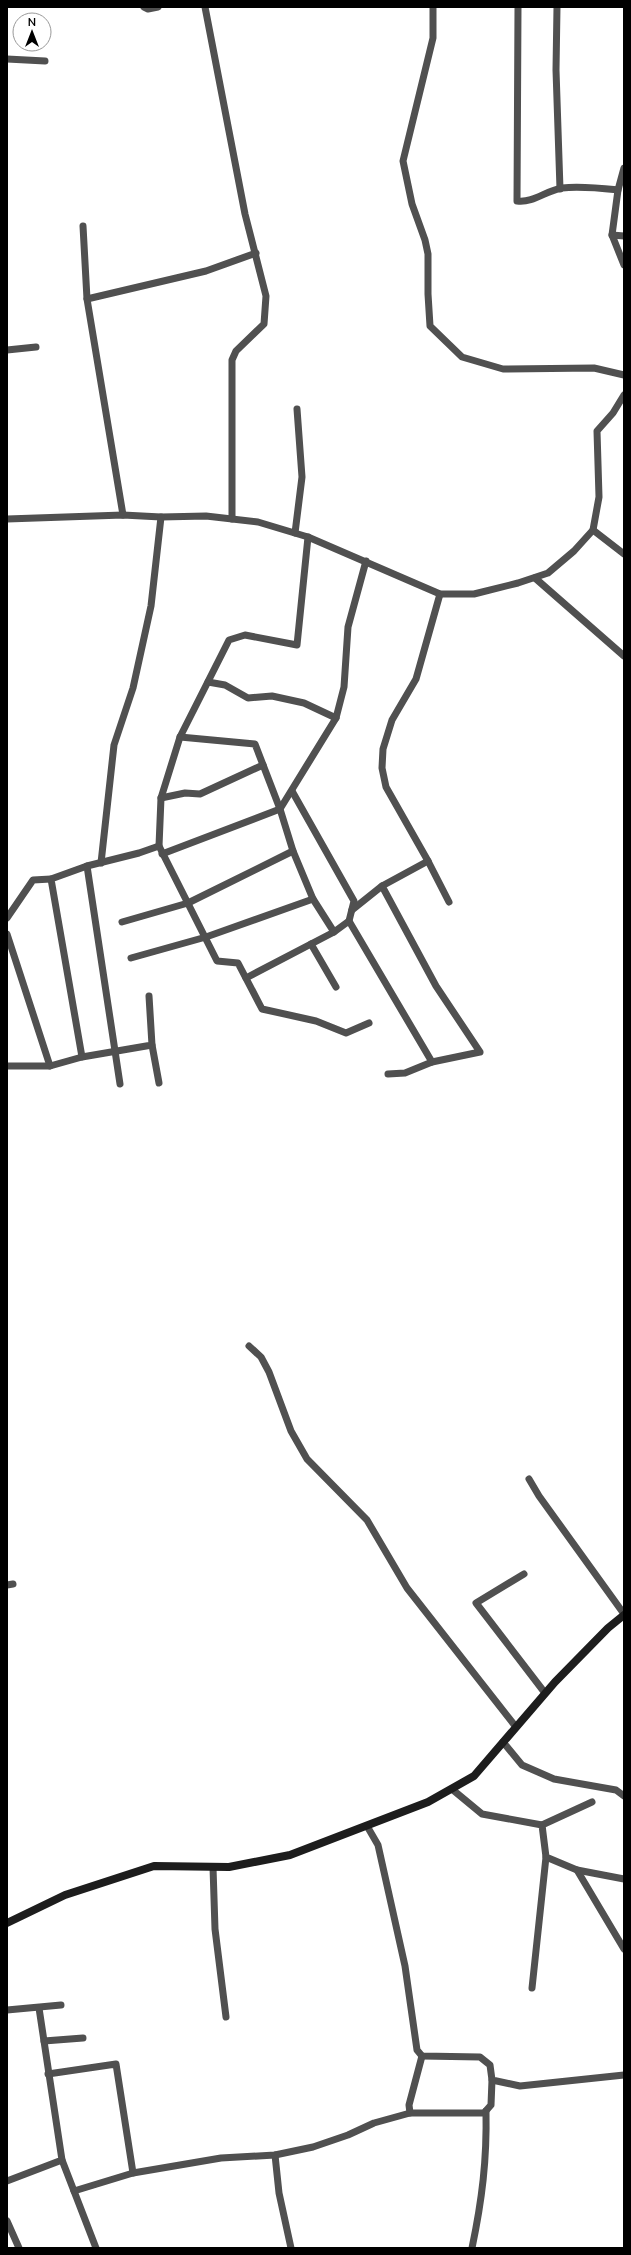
<svg xmlns="http://www.w3.org/2000/svg" width="631" height="2255" font-family="Mulish,sans-serif">
	<rect width="100%" height="100%" fill="#fff"/>
	<g fill="none" stroke-linecap="round" stroke-linejoin="round">
		<g stroke="#505050" stroke-width="7">
			<polyline points="144,7 148,9 158,7"/>
			<polyline points="205,7 245,214 266,296 264,324 236,351 232,360 232,519"/>
			<polyline points="433,7 433,38 403,161 412,204 425,240 428,254 428,294 430,326 462,357 503,369 594,368 624,375"/>
			<path d="M518 7 517 201C534 203 545 191 562 188 581 186 599 188 618 190"/>
			<polyline points="557,7 556,70 560,189"/>
			<polyline points="7,59 45,61"/>
			<polyline points="624,168 618,190 612,235 624,265"/>
			<polyline points="83,226 87,299 123,515"/>
			<polyline points="612,235 624,236"/>
			<polyline points="87,299 206,271 256,253"/>
			<polyline points="7,350 36,347"/>
			<polyline points="7,519 123,515 161,517 206,516 258,522 308,537 440,594 474,594 518,583 548,573 574,551 593,530 599,497 597,431 613,413 624,395"/>
			<polyline points="593,530 624,554"/>
			<polyline points="295,533 302,477 297,409"/>
			<polyline points="308,537 297,645 245,635 229,640 180,737 161,798 159,846 217,961 238,963 262,1009 316,1021 346,1033 369,1023"/>
			<polyline points="535,578 624,656"/>
			<polyline points="208,682 225,685 248,698 272,696 304,703 336,718"/>
			<polyline points="180,737 255,744 280,809 293,851 313,899 334,932 349,921 432,1062"/>
			<polyline points="292,791 354,901 349,921"/>
			<polyline points="161,798 185,793 200,794 263,765"/>
			<polyline points="162,854 280,809 336,718 344,687 348,627 366,561"/>
			<polyline points="428,861 449,902"/>
			<polyline points="101,863 114,745 133,688 151,606 161,517"/>
			<polyline points="87,866 51,879 82,1057 152,1045 149,996"/>
			<polyline points="352,910 382,886"/>
			<polyline points="7,918 33,880 51,879"/>
			<polyline points="122,922 188,903 293,851"/>
			<polyline points="7,934 50,1066"/>
			<polyline points="311,944 336,987"/>
			<polyline points="131,958 206,937 313,899"/>
			<polyline points="246,978 334,932"/>
			<polyline points="152,1045 159,1083"/>
			<polyline points="7,1066 50,1066 82,1057"/>
			<polyline points="388,1074 405,1073 432,1062 480,1052 436,986 382,886 428,861 386,787 382,768 383,749 392,720 416,679 440,594"/>
			<polyline points="120,1084 87,866 139,853 159,846"/>
			<polyline points="249,1346 261,1357 269,1372 291,1431 307,1459 367,1520 407,1588 516,1727"/>
			<polyline points="529,1479 539,1496 624,1614"/>
			<polyline points="524,1574 476,1603 545,1693"/>
			<polyline points="7,1585 13,1584"/>
			<polyline points="503,1742 522,1765 554,1779 616,1790 624,1796"/>
			<polyline points="453,1790 482,1814 542,1825 546,1857 577,1870 624,1949"/>
			<polyline points="542,1825 592,1802"/>
			<polyline points="367,1826 378,1845 405,1966 417,2050 422,2056 480,2057 490,2065 492,2080 520,2086 624,2075"/>
			<polyline points="213,1867 215,1929 226,2017"/>
			<polyline points="577,1870 624,1879"/>
			<polyline points="532,1988 546,1857"/>
			<polyline points="7,2010 61,2005"/>
			<polyline points="44,2041 83,2038"/>
			<polyline points="48,2074 116,2064 133,2173"/>
			<polyline points="410,2113 409,2105 422,2056"/>
			<polyline points="275,2155 279,2193 291,2248"/>
			<polyline points="62,2160 96,2248"/>
			<polyline points="7,2181 62,2160 39,2008"/>
			<polyline points="74,2191 133,2173 221,2158 275,2155 313,2147 348,2135 374,2123 410,2113 484,2113 491,2105 492,2080"/>
			<polyline points="7,2221 19,2248"/>
			<path d="M472 2248C482 2200 487 2160 486 2111"/>
		</g>
		<polyline stroke="#1d1d1d" stroke-width="8" points="7,1923 65,1895 154,1866 229,1867 290,1855 428,1802 474,1776 555,1682 608,1628 624,1615"/>
	</g>
	<rect width="631" height="2255" fill="none" stroke="#000000" stroke-width="16"/>
	<g transform="translate(32 32)"><circle r="19" fill="#ffffff" stroke="#999999"/>
	<path d="M0-3L7 15L0 10L-7 15Z" fill="#000000"/>
	<text y="-6" font-size="11" font-weight="bold" text-anchor="middle" fill="#000000">N</text>
	</g>
</svg>
